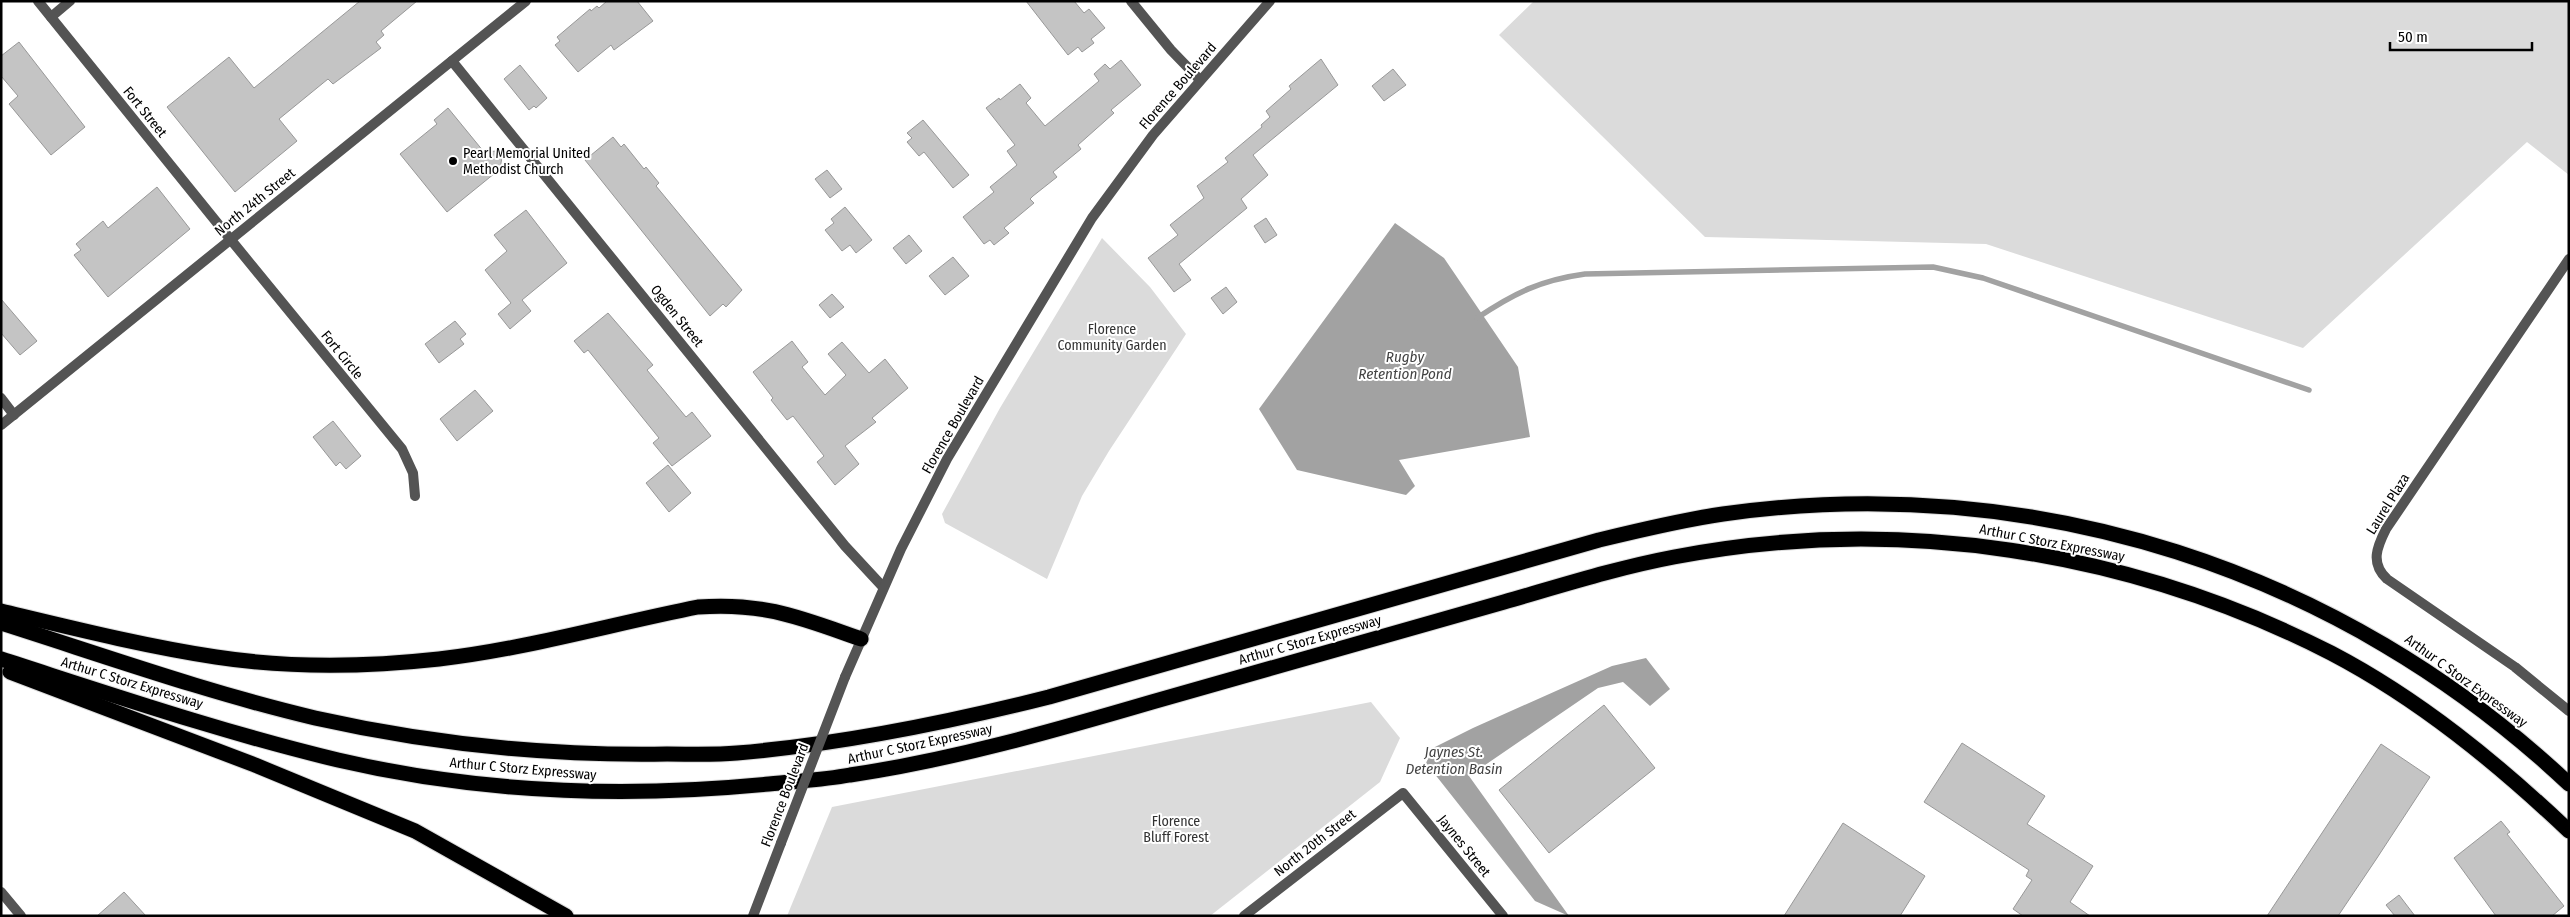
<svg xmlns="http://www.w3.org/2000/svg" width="2570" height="917" font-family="'Fira Sans Condensed',sans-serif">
	<rect width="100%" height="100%" fill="#fff"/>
	<g fill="#dbdbdb">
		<polygon points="1534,1 2569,1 2569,175 2527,142 2303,348 1986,244 1705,237 1499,35"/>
		<polygon points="1102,238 1150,287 1186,334 1109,451 1082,496 1047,579 945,523 942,514 1000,408"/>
		<polygon points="1371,702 1400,738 1380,782 1210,916 787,916 832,807"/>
	</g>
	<g fill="#a2a2a2">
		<polygon points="1395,223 1444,258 1518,367 1530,437 1399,460 1415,486 1406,495 1297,470 1259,409"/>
		<polygon points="1646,658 1670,689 1650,706 1623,682 1598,688 1469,776 1569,916 1535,901 1426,763 1433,748 1473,728 1612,666"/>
	</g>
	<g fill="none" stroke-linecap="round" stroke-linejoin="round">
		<path stroke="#a2a2a2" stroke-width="5.5" d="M1477 318C1514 293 1541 280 1585 274L1933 267 1983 278 2309 390"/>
	</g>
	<g fill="#c4c4c4" stroke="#989898">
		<polygon points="360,1 417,1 381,31 384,35 376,42 381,48 333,84 328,79 279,119 297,141 235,192 167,107 229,57 254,88"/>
		<polygon points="607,1 637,1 653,21 614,50 611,45 578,72 555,45 560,41 557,37 590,9 591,11 597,6 599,8"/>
		<polygon points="1026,1 1074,1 1084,13 1089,9 1105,28 1091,39 1094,43 1082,52 1078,47 1068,55"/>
		<polygon points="19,42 85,127 51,155 9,104 18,96 1,76 1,56"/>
		<polygon points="1321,59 1338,85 1253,155 1268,175 1241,199 1247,208 1179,264 1191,280 1174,292 1148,258 1178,235 1170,225 1204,198 1197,186 1228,162 1225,158 1262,127 1261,125 1270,117 1266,111 1291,89 1289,86"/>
		<polygon points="1121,60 1141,85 1111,110 1114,113 1078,145 1081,149 1053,172 1057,177 1033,196 1030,199 1034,203 1004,228 1009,233 994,245 990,240 984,244 963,217 994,192 990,187 1017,165 1007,151 1015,145 986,108 999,98 1000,100 1020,84 1031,98 1026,103 1045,126 1099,81 1094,74 1105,64 1110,69"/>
		<polygon points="520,65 547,98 536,108 534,106 529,110 504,79"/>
		<polygon points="1393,69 1406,85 1384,101 1372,86"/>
		<polygon points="448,108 484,152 497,151 502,157 500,169 447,212 400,154 437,124 434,120"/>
		<polygon points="923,120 969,175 953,188 924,152 919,156 907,142 912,138 907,133"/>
		<polygon points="613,137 621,147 624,144 644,169 646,167 659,183 656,186 742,290 726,307 723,304 710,316 585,160"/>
		<polygon points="827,170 842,189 830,198 815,179"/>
		<polygon points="157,187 190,229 108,297 74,255 81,250 76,244 103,221 108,228"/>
		<polygon points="845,207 872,240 856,253 850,245 842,251 825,230 834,223 831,219"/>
		<polygon points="526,210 567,263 522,300 531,311 510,329 498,314 511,303 485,270 507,251 494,235"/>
		<polygon points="1266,218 1277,235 1265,243 1254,226"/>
		<polygon points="909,235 922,251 906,264 893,248"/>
		<polygon points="953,257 969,276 945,295 929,276"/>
		<polygon points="1226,287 1237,302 1223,314 1211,298"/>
		<polygon points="832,294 844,307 830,318 819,305"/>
		<polygon points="1,299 37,341 20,355 1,333"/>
		<polygon points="608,313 653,365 647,370 686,417 692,412 711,436 672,466 653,443 659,438 588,350 584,353 574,341"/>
		<polygon points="455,321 466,334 460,339 464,344 439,363 425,344"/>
		<polygon points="792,341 808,362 802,367 825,395 846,375 828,354 842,342 869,373 885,359 908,388 872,418 876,422 845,446 859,464 835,485 817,462 824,456 793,416 787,420 771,400 773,398 753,372"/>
		<polygon points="475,390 493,411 457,441 440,419"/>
		<polygon points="333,421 361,456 346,469 340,462 336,466 313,437"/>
		<polygon points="668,465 691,493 669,512 646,483"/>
		<polygon points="1604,705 1655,768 1549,853 1499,790"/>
		<polygon points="1962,743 2045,796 2027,824 2093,866 2070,902 2090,916 2023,916 2013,909 2032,880 2026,876 2029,870 1924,802"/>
		<polygon points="2381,744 2430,777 2377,858 2338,916 2267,916"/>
		<polygon points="2501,821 2510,832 2507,834 2564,906 2552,916 2496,916 2454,858"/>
		<polygon points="1843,823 1925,876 1900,916 1784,916"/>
		<polygon points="124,892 146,916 97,916 114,901"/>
		<polygon points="2399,895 2415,916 2395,916 2386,905"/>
	</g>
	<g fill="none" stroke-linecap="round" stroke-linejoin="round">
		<g stroke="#dbdbdb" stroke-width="17">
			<g id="motorway">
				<path d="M1 611C72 628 144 646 216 657 288 668 366 667 439 659 526 649 612 624 698 607 764 602 801 618 861 639"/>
				<path d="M1 623C105 656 209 693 315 718 431 744 549 756 667 754 691 754 714 755 737 753 843 744 946 723 1049 697L1599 540C1640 530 1681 520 1723 514 2033 470 2341 569 2569 784"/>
				<path d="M1 659C113 695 225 733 338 760 479 793 626 798 769 784 796 781 823 780 850 775 952 760 1053 731 1152 702 1269 669 1386 635 1504 602 1560 586 1616 568 1674 557 1897 514 2129 550 2331 653 2419 699 2497 763 2569 831"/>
				<polyline points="10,672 255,765 415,831 566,916"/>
			</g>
		</g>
		<g stroke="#545454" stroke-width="10">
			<polyline points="1131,1 1171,50 1200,80"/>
			<polyline points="51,17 70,1"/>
			<polyline points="452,61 845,546 883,587"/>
			<polyline points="231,240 402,449 413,473 415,496"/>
			<path d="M2569 259 2386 529C2377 547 2370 563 2387 579L2515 667 2569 711"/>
			<polyline points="1,398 14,415"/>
			<polyline points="1,892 21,916"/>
			<polyline points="1244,916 1403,793 1503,916"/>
		</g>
		<g stroke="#545454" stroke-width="10">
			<polyline points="38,1 231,240"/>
			<polyline points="1,425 526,1"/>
			<polyline points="845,677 901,549 947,459 1092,218 1153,135 1270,1"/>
			<polyline points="753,916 781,843"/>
		</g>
		<use href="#motorway" stroke="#000" stroke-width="15"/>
		<polyline stroke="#545454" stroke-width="10" points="781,843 845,677"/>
	</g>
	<circle fill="#000" stroke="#fff" stroke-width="2" cx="453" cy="161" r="5"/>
	<g text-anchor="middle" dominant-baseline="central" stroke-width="4" stroke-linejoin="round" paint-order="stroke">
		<g font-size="14" fill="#000" stroke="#fff">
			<text transform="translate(1178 86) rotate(-49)">Florence Boulevard</text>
			<text transform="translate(145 112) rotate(51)">Fort Street</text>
			<text transform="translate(255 202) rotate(-39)">North 24th Street</text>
			<text transform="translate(677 316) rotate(51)">Ogden Street</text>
			<text transform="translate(342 355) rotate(51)">Fort Circle</text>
			<text transform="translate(953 425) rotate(-60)">Florence Boulevard</text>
			<text transform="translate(2388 504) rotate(-58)">Laurel Plaza</text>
			<text transform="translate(2052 543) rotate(11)">Arthur C Storz Expressway</text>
			<text transform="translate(1310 640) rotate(-16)">Arthur C Storz Expressway</text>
			<text transform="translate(2466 681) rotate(36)">Arthur C Storz Expressway</text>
			<text transform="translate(132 683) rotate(17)">Arthur C Storz Expressway</text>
			<text transform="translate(920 744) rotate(-12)">Arthur C Storz Expressway</text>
			<text transform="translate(523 769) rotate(5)">Arthur C Storz Expressway</text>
			<text transform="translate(785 795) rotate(-69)">Florence Boulevard</text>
			<text transform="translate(1315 843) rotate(-38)">North 20th Street</text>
			<text transform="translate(1464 846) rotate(51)">Jaynes Street</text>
		</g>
		<g font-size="14" fill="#000" stroke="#fff" text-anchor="start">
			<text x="463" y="153">Pearl Memorial United<tspan x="463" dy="16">Methodist Church</tspan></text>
		</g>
		<g font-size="14" fill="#323232" stroke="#fff">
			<text x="1112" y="329">Florence<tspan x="1112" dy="16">Community Garden</tspan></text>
			<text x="1176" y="821">Florence<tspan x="1176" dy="16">Bluff Forest</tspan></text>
		</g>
		<g font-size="15" font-style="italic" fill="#434343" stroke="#fff">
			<text x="1405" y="357">Rugby<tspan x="1405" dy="17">Retention Pond</tspan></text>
			<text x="1454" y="752">Jaynes St.<tspan x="1454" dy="17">Detention Basin</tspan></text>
		</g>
	</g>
	<rect width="2570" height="917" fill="none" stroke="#000000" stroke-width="5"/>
	<path d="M2390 42v8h142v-8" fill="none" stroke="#000000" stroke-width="2.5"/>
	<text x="2398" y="42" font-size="15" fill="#000000" stroke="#ffffff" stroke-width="4" paint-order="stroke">50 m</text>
</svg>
